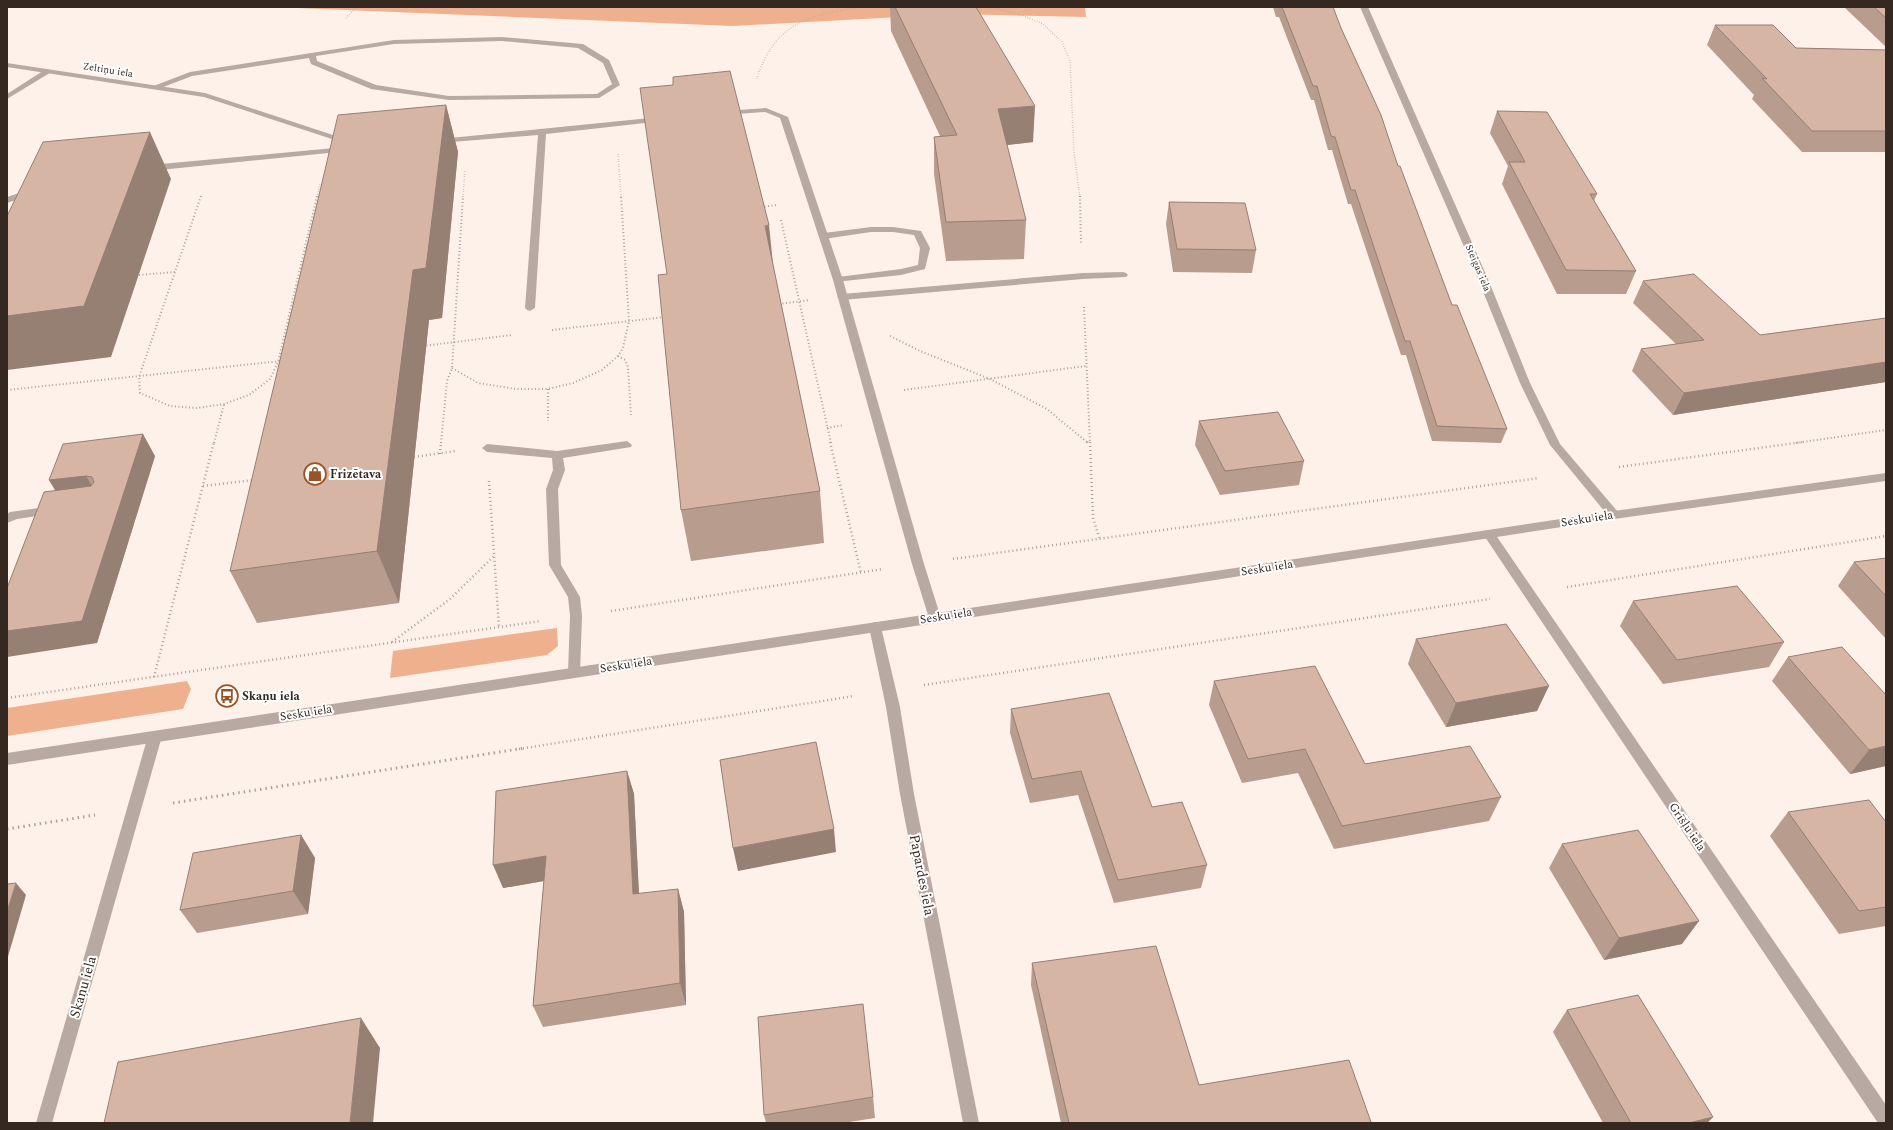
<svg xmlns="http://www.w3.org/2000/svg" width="1893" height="1130" font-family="Spectral,serif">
	<rect width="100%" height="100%" fill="#fef1e9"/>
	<g fill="#efb08d">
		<polygon points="273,7 1085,7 1086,17 955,14 733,26"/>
		<polygon points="557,628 558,646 547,655 390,678 393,651"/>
		<polygon points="187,681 191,689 183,709 7,736 7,708"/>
	</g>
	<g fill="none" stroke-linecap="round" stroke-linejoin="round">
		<g stroke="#aea199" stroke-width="1.5" stroke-dasharray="0.5 2" stroke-linecap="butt">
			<polyline points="989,7 1022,15 1043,24 1062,42 1070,61 1074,153 1080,197"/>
			<polyline points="346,18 356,7"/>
			<path d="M757 79C758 72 762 65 765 59 785 17 823 13 864 7"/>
			<polyline points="618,154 621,197"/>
			<polyline points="317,197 320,183"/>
			<polyline points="463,197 465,170"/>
		</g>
		<g stroke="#aea199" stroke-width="2" stroke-dasharray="1 2.5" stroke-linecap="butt">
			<polyline points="201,196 139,377 140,393 170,406 197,408 224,404 249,395 270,379 278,362 317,196"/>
			<polyline points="1080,196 1081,245"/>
			<polyline points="761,207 778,205"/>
			<polyline points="781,220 831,443"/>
			<polyline points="139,275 175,272"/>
			<polyline points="779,304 810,300"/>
			<polyline points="1084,307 1090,443"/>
			<polyline points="552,330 665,317"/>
			<polyline points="890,336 920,351 990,379 1047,409 1088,443"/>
			<polyline points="423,346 512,335"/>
			<polyline points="618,356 625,360 628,367 631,415"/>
			<polyline points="452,368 478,383 516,389 548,389 573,383 602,370 618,356 623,348 629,321 621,196"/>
			<polyline points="548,389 548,421"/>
			<polyline points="7,390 281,361"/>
			<polyline points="904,390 1086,366"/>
			<polyline points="827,428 844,425"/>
			<polyline points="214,443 224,404"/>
			<polyline points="441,443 447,381 452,368 463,196"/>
			<polyline points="1796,443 1886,430"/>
		</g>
		<g stroke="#aea199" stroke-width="2.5" stroke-dasharray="1 3" stroke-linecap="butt">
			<polyline points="830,442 861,573"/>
			<polyline points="1087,442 1090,444"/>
			<polyline points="1090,442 1093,518 1100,540"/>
			<polyline points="440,454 441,442"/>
			<polyline points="414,457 455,451"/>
			<polyline points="1619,467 1803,442"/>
			<polyline points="489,481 499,627"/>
			<polyline points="203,486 254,480"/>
			<polyline points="953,559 1539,478"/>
			<polyline points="1567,587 1886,536"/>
			<polyline points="611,611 883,569"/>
			<polyline points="392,642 450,599 494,556"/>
			<polyline points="154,677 214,442"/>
			<polyline points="924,685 1490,599"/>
			<polyline points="7,698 541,621"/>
			<polyline points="519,749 854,696"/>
		</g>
		<g stroke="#aea199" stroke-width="3" stroke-dasharray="1.5 4" stroke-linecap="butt">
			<polyline points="173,803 525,748"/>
			<polyline points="7,829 95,815"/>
		</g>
		<g fill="#b8aaa2" fill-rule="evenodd">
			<path d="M502 37 583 44 609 60 620 85 599 98 449 100 371 89 311 64 309 58 192 76 158 89H155L151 87 190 72 394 40ZM502 41 578 48 603 63 612 84 597 94 449 96 376 85 317 61 316 56 394 44Z"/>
			<polygon points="46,69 53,71 7,99 7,94"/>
			<polygon points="871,227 893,227 921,231 930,248 925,269 901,275 835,282 833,280 838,277 901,269 918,265 920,248 914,235 893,232 871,232 824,239 819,236 824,233"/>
			<polygon points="1123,272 1126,273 1128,275 1126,277 1083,279 842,300 837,297 842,294 1083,273"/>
			<polygon points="627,441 632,445 631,447 563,458 565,470 558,489 561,565 580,597 582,616 580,673 579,676 574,678 569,676 568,673 570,616 568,597 549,565 546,489 553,470 552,458 487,452 482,448 487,444 557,451"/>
			<polygon points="53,506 57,507 59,510 57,513 17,519 7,523 7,514 10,512"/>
		</g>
		<g fill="#b8aaa2" fill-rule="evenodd">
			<polygon points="1360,7 1368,7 1488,279 1530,383 1560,444 1618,512 1620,515 1618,518 1610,518 1550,445 1520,383 1478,279"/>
			<polygon points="7,63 205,93 351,141 350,143 344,143 204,97 7,67"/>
			<polygon points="766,108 788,117 843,280 924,564 941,618 939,621 935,623 931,621 929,618 912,564 833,280 780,118 765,112 724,115 720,113 724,111"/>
			<polygon points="660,117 663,117 663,121 546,134 535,308 530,311 527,310 525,308 538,135 440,143 436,141 440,139"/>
			<polygon points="345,147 348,147 348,151 150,171 146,168 150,165"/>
			<polygon points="31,189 35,192 34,194 7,203 7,197"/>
			<polygon points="1489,530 1493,531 1886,1105 1886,1123 1878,1123 1485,537 1483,534 1485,531"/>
			<polygon points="875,622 879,624 881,627 900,707 914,794 979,1123 963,1123 900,794 886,707 869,627 871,624"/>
			<polygon points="155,731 160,732 162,736 52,1123 36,1123 148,736 150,732"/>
		</g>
		<polygon fill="#b8aaa2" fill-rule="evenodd" points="1886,473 1886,481 1614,519 7,765 7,753 1614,511"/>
	</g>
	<g fill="#b89c8d">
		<polygon points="890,7 976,7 1033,142 1007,145 1026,220 1024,259 946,261 934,174 934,137 940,136 891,31"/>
		<polygon points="1273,7 1333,7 1341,28 1398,166 1452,305 1507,429 1501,443 1432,441 1406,355 1401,355 1351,204 1348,204 1332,150 1328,150 1314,100 1311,100 1279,17 1276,17"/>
		<polygon points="1844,7 1886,7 1886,47"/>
		<polygon points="1715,25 1796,48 1886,50 1886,152 1802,152 1752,99 1754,95 1707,45"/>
		<polygon points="446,105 458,152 442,318 429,320 399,603 257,623 230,571"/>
		<polygon points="1497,111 1597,194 1594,201 1636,271 1626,294 1557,294 1502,184 1508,166 1490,133"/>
		<polygon points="1169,202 1256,250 1252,273 1173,272 1166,224"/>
		<polygon points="773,268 820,491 824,543 691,561 681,510 667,274"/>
		<polygon points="1643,281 1760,335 1886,318 1886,382 1673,415 1632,371 1641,349 1676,344 1633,303"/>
		<polygon points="1199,421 1304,461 1299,485 1220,495 1195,445"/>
		<polygon points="155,456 97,643 55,490 49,480"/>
		<polygon points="1886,558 1886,639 1838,586 1854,562"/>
		<polygon points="1633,601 1784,642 1769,667 1663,684 1620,626"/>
		<polygon points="1416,639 1537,711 1446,727 1408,664"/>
		<polygon points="1788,657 1886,695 1886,766 1850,774 1772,681"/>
		<polygon points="1214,681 1365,764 1501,797 1489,821 1334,849 1298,773 1242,783 1209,705"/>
		<polygon points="1011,709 1152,807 1207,865 1201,888 1114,903 1078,795 1030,803 1010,733"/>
		<polygon points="627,771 634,794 639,894 678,889 684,912 686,1005 543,1027 533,1006 544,881 503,888"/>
		<polygon points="1788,812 1886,822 1886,926 1839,934 1770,836"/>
		<polygon points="301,835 315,858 308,914 197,933 180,910"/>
		<polygon points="1562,844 1682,944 1604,960 1549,868"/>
		<polygon points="1032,963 1199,1085 1371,1122 1371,1123 1061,1123 1031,985"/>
		<polygon points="1567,1010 1713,1117 1707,1123 1603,1123 1553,1032"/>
		<polygon points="873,1097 875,1118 843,1123 766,1123 764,1115"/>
	</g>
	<g fill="#967f73">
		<polygon points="446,105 458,152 442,318 429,320 399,603 377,551 413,270"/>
		<polygon points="1035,106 1033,142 997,146 998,109"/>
		<polygon points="150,132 171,179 111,357 7,370 7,316"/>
		<polygon points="769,225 774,274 765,226"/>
		<polygon points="1886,362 1886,382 1673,415 1684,393"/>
		<polygon points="143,434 155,456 97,643 7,657 7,631"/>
		<polygon points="86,476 100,499 63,503 49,480"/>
		<polygon points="1549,686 1537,711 1446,727 1456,703"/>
		<polygon points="1886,746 1886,766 1850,774 1869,750"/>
		<polygon points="627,771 634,794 640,917 633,894"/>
		<polygon points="834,829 836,852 738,871 733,848"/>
		<polygon points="301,835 315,858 308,914 293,891"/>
		<polygon points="546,856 555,879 503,888 493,865"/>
		<polygon points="16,883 26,895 7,960 7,912"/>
		<polygon points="678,889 684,912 686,1005 680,983"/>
		<polygon points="1699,921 1682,944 1604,960 1619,938"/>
		<polygon points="361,1018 380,1048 373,1123 350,1123"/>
		<polygon points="1713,1117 1707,1123 1689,1123"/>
	</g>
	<g fill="#d6b5a4" stroke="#967f73">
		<polygon points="895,7 976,7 1035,106 998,109 1026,220 946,222 934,137 957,135"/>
		<polygon points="1282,7 1333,7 1341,28 1381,115 1398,166 1400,166 1452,305 1457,305 1507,429 1437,426 1410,341 1405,341 1355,190 1351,190 1335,137 1331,136 1317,86 1313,86"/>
		<polygon points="1874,7 1886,7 1886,18"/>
		<polygon points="1715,25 1773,25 1796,48 1886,50 1886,131 1812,131 1762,78 1767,79"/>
		<polygon points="730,71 769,225 765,226 820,491 681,510 658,275 667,274 640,88 673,85 673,77"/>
		<polygon points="446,105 426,268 413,270 377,551 230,571 338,115"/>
		<polygon points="1497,111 1547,112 1597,194 1590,194 1636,271 1566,270 1509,162 1525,162"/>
		<polygon points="150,132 84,306 7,316 7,216 43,142"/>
		<polygon points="1169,202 1245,203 1256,250 1177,249"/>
		<polygon points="1694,274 1760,335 1886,318 1886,362 1684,393 1641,349 1704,340 1643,281"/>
		<polygon points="1278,412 1304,461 1225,471 1199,421"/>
		<polygon points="143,434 82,621 7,631 7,588 44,492 91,486 94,482 92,477 86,476 49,480 63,444"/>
		<polygon points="1886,558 1886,596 1854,562"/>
		<polygon points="1737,586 1784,642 1677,660 1633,601"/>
		<polygon points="1506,624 1549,686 1456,703 1416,639"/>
		<polygon points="1842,647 1886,695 1886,746 1869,750 1788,657"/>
		<polygon points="1315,666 1365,764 1470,746 1501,797 1342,826 1305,749 1248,759 1214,681"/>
		<polygon points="1109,693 1152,807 1182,802 1207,865 1118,880 1081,771 1032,779 1011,709"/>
		<polygon points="816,742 834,829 733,848 720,760"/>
		<polygon points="627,771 633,894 678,889 680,983 533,1006 546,856 493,865 496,791"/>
		<polygon points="1869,800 1886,822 1886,907 1859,911 1788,812"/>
		<polygon points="1638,830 1699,921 1619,938 1562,844"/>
		<polygon points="301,835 293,891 180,910 193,853"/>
		<polygon points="16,883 7,912 7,884"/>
		<polygon points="1156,946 1199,1085 1349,1060 1371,1122 1368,1123 1069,1123 1032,963"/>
		<polygon points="1638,995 1713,1117 1689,1123 1631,1123 1567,1010"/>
		<polygon points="863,1004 873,1097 764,1115 758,1017"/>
		<polygon points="361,1018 350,1123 104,1123 118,1062"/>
	</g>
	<defs>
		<g id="shop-ring" transform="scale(1.15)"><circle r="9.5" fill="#fff" stroke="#985328" stroke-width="1.5"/><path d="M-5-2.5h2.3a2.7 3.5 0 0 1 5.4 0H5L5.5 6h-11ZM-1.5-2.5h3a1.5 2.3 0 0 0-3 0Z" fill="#985328"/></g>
		<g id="bus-ring" transform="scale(1.15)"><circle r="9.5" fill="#fff" stroke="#985328" stroke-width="1.5"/><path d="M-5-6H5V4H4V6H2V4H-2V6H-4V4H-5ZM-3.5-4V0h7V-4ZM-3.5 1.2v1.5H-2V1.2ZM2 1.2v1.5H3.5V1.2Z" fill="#985328"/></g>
	</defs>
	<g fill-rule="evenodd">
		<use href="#shop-ring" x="315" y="474"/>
		<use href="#bus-ring" x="227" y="696"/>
	</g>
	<g text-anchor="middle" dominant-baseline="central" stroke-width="4" stroke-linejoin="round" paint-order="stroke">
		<g font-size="10" fill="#352821" stroke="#fff">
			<text transform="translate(108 70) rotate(9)">Zeltiņu iela</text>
			<text transform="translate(1478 268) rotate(67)">Steigas iela</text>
		</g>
		<g font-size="12" font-weight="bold" fill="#352821" stroke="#fff" text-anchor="start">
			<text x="330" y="474">Frizētava</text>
			<text x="242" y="696">Skaņu iela</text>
		</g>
		<g font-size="12" fill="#352821" stroke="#fff">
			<text transform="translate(1587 519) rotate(-9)">Sesku iela</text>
			<text transform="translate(1267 568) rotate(-9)">Sesku iela</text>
			<text transform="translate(946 616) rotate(-9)">Sesku iela</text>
			<text transform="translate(626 665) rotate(-9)">Sesku iela</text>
			<text transform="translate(306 713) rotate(-9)">Sesku iela</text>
			<text transform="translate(1687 827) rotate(56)">Grīšļu iela</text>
		</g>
		<g font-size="14" fill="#352821" stroke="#fff">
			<text transform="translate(922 875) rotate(79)">Papardes iela</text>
			<text transform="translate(83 987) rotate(-74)">Skaņu iela</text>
		</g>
	</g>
	<rect width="1893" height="1130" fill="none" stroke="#352821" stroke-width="16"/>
</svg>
